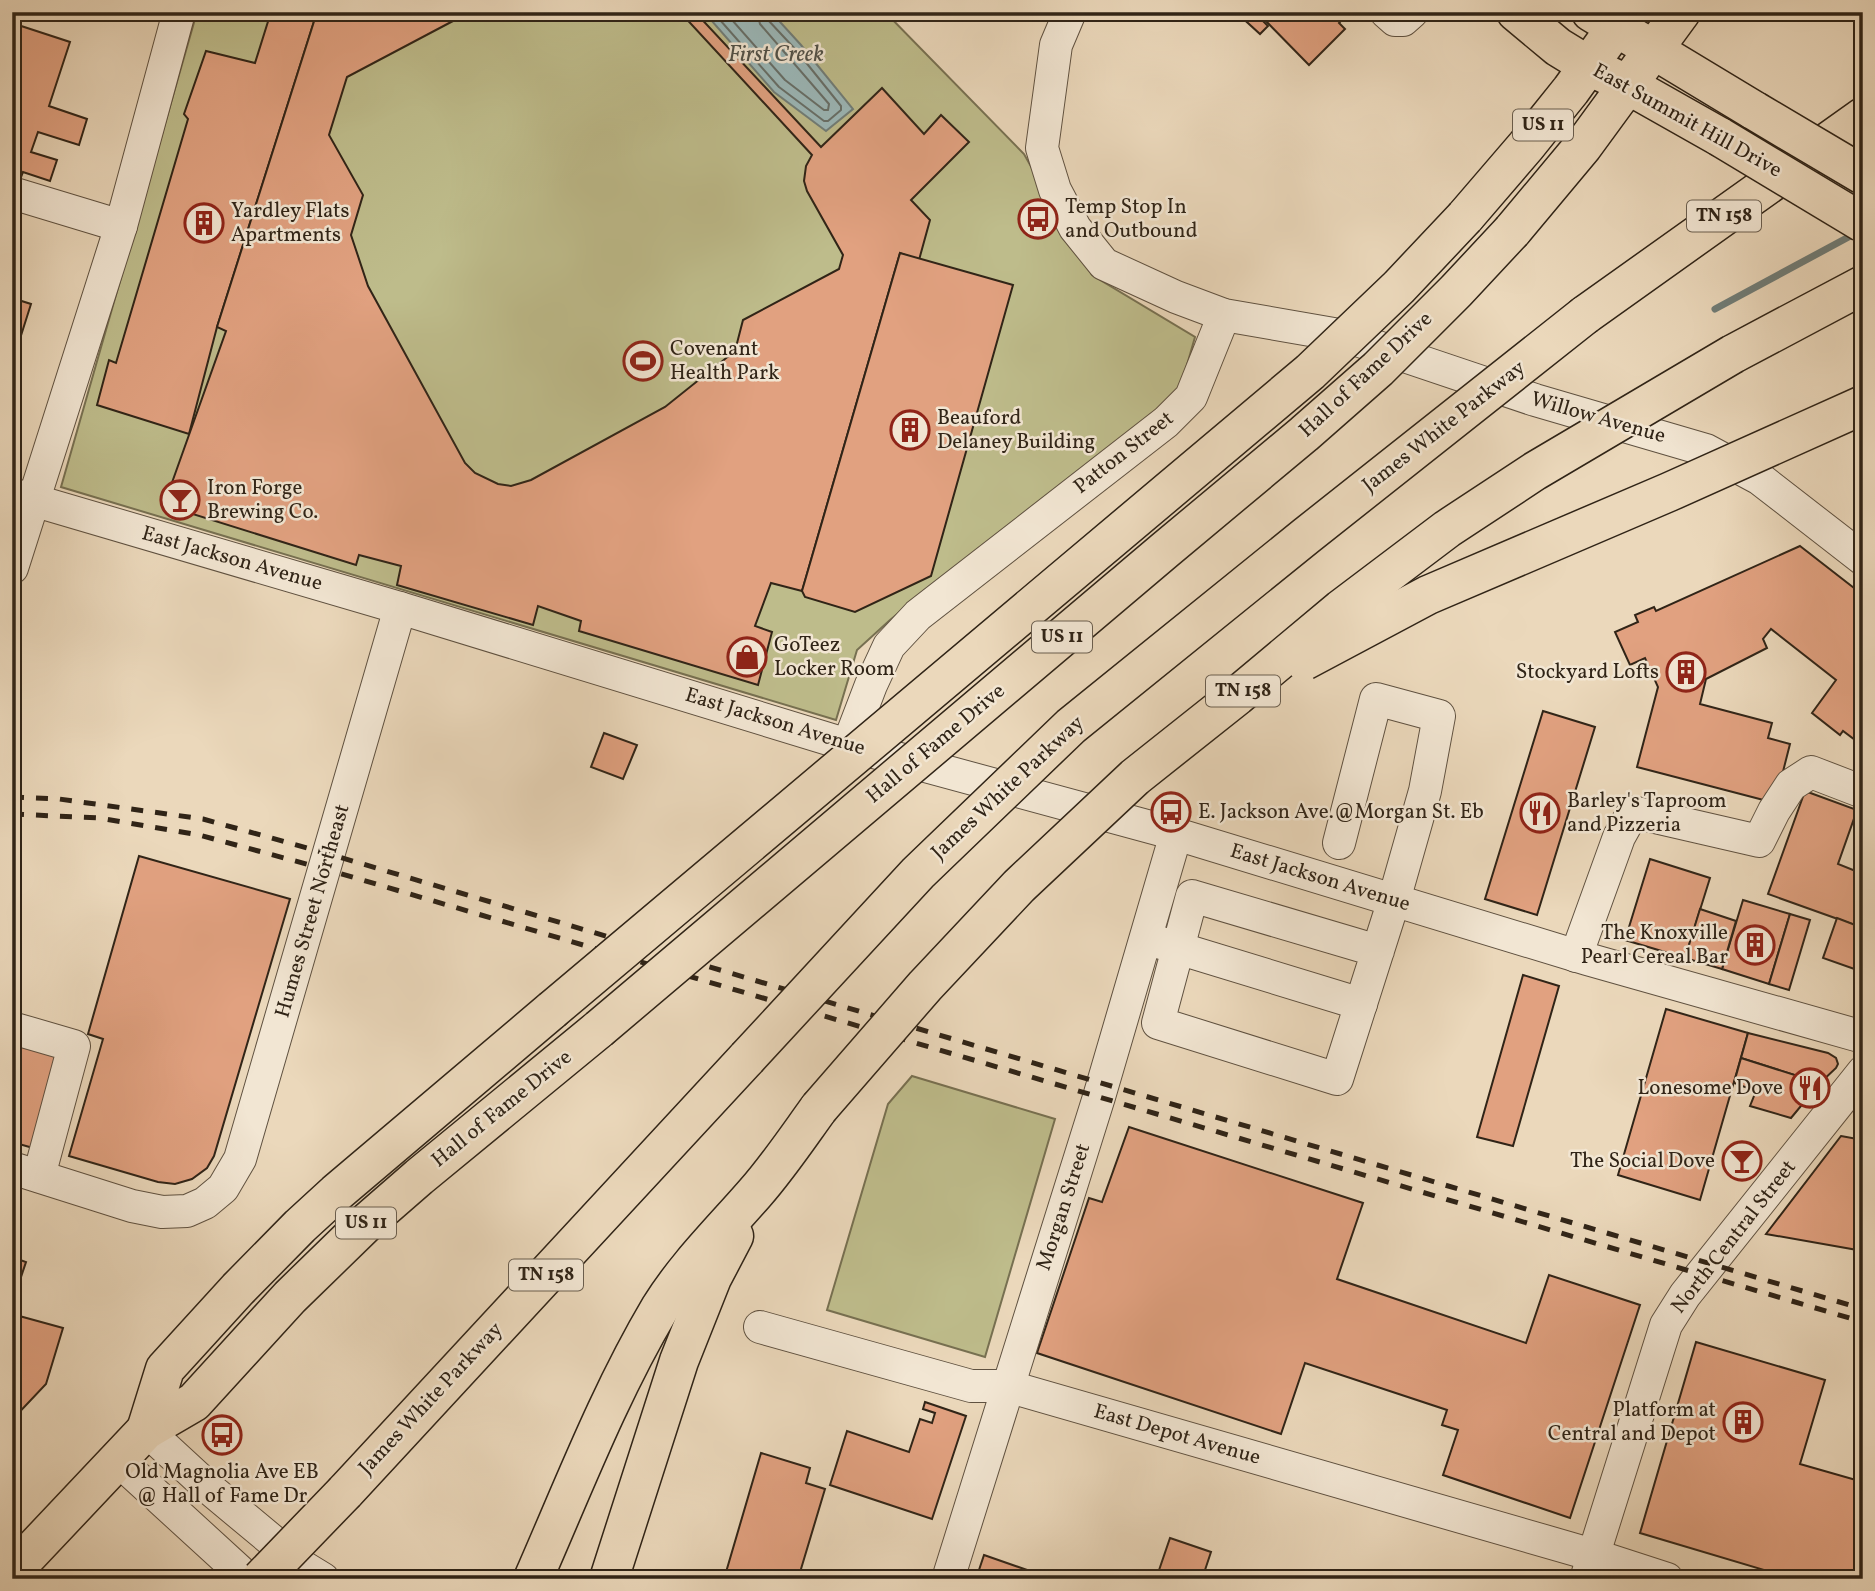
<svg xmlns="http://www.w3.org/2000/svg" width="1875" height="1591" font-family="Vollkorn,serif">
	<rect width="100%" height="100%" fill="#ebd8bb"/>
	<filter id="stains"><feTurbulence type="fractalNoise" baseFrequency=".00286" numOctaves="4"/><feColorMatrix values="0 0 0 0 .2 0 0 0 0 .09 0 0 0 0 .02 0 0 0 .5 -.17"/></filter>
	<radialGradient id="worn" r=".72"><stop offset=".6" stop-color="#630" stop-opacity="0"/><stop offset="1" stop-color="#630" stop-opacity=".3"/></radialGradient>
	<g fill="#bebc8b" stroke="#777051" stroke-width="2">
		<polygon points="197,12 885,12 1024,154 1092,275 1195,337 1181,386 1153,414 955,567 890,620 857,650 836,720 61,487"/>
		<polygon points="912,1076 1055,1119 985,1357 827,1310 888,1104"/>
	</g>
	<polygon fill="#9bb8b9" stroke="#707d78" stroke-width="2" points="704,12 771,12 801,45 853,109 826,131 774,92"/>
	<g fill="none" stroke-linecap="round" stroke-linejoin="round">
		<g stroke="#666e68" stroke-width="2">
			<polyline points="713,12 779,87 824,121 828,121 841,110 841,106 796,50 768,20 766,12"/>
			<polyline points="725,12 785,80 824,110 828,110 829,104 760,24 757,12"/>
		</g>
		<polyline stroke="#707d78" stroke-width="7" points="1715,309 1856,233"/>
	</g>
	<g fill="#e1a180" stroke="#302417" stroke-width="2">
		<polygon points="271,12 317,12 217,327 189,434 97,405 109,360 116,363 188,119 184,114 206,51 255,63"/>
		<polygon points="317,12 470,12 347,77 329,135 363,195 351,235 368,286 465,463 475,473 498,484 511,486 531,480 665,407 735,351 743,320 839,269 843,255 807,191 804,181 806,166 812,155 680,12 695,12 821,147 882,88 924,134 941,115 969,142 911,200 930,220 919,260 900,253 802,591 771,583 755,626 772,632 758,685 579,631 581,621 538,606 533,625 397,585 401,566 359,555 356,565 164,505 226,331 217,327"/>
		<polygon points="1254,12 1268,26 1260,34 1237,13"/>
		<polygon points="1257,12 1349,12 1339,23 1345,29 1309,65"/>
		<polygon points="12,23 70,42 49,106 87,119 79,145 38,132 31,152 57,160 50,181 23,172 18,185 12,183"/>
		<polygon points="900,253 1013,285 931,576 855,612 805,597 802,591"/>
		<polygon points="12,298 31,304 12,364"/>
		<polygon points="1800,546 1863,595 1863,746 1843,731 1840,735 1812,713 1836,680 1771,629 1763,639 1767,648 1706,679 1700,704 1772,723 1768,738 1790,744 1775,803 1637,767 1658,687 1645,658 1630,665 1615,632 1638,622 1635,615 1654,607 1656,611"/>
		<polygon points="1543,711 1595,727 1537,915 1485,899"/>
		<polygon points="604,733 637,745 623,779 591,767"/>
		<polygon points="1805,791 1857,810 1838,864 1863,874 1863,928 1768,894"/>
		<polygon points="139,856 290,899 214,1156 207,1168 192,1179 175,1184 158,1182 69,1156 103,1039 88,1034"/>
		<polygon points="1650,859 1710,878 1685,958 1625,940"/>
		<polygon points="1743,900 1790,914 1769,984 1722,969"/>
		<polygon points="1700,909 1736,921 1722,969 1685,958"/>
		<polygon points="1790,914 1810,920 1789,990 1769,984"/>
		<polygon points="1837,918 1863,928 1863,972 1823,958"/>
		<polygon points="1523,975 1559,986 1513,1146 1477,1137"/>
		<polygon points="1666,1009 1748,1033 1700,1200 1618,1175"/>
		<polygon points="1748,1033 1828,1053 1836,1058 1838,1064 1836,1068 1820,1083 1741,1058"/>
		<polygon points="12,1035 63,1051 33,1148 12,1142"/>
		<polygon points="1741,1058 1820,1083 1791,1118 1750,1106 1756,1091 1734,1083"/>
		<polygon points="1862,1118 1863,1118 1863,1140 1857,1139 1862,1129"/>
		<polygon points="1129,1127 1363,1203 1337,1279 1526,1343 1549,1275 1640,1305 1570,1518 1443,1475 1458,1430 1442,1425 1447,1410 1305,1363 1281,1434 1037,1353 1089,1198 1102,1202"/>
		<polygon points="1841,1136 1863,1140 1863,1251 1766,1234"/>
		<polygon points="12,1220 19,1222 12,1247"/>
		<polygon points="12,1257 26,1262 12,1304"/>
		<polygon points="12,1314 63,1328 46,1384 12,1420"/>
		<polygon points="1696,1342 1825,1380 1800,1464 1863,1482 1863,1579 1794,1579 1640,1533"/>
		<polygon points="925,1402 966,1416 932,1519 830,1485 847,1431 909,1452 920,1419 932,1423 935,1413 923,1409"/>
		<polygon points="761,1453 810,1468 806,1483 825,1489 798,1579 724,1579"/>
		<polygon points="1170,1538 1211,1552 1202,1579 1156,1579"/>
		<polygon points="984,1555 1053,1579 976,1579"/>
	</g>
	<g fill="none" stroke-linecap="round" stroke-linejoin="round">
		<g stroke="#5f5140" stroke-width="34">
			<g id="minor">
				<polyline points="1070,12 1056,45 1042,148 1055,190 1075,228 1104,264 1176,297 1224,315 1345,336 1535,400 1706,450 1760,479 1863,559"/>
				<polyline points="1386,12 1395,20 1403,20 1412,12"/>
				<polyline points="12,193 121,226"/>
				<polyline points="12,494 400,608 848,745 1176,834 1587,959 1863,1037"/>
				<polyline points="12,568 121,226 179,12"/>
				<polyline points="848,745 871,685 889,646 918,615 1166,422 1191,397 1224,315"/>
				<polyline points="1339,843 1376,699 1439,716 1425,791 1394,900 1337,1079 1158,1023 1192,896 1378,951"/>
				<polyline points="1158,942 1361,1004"/>
				<polyline points="1576,956 1619,837 1633,812 1759,841 1774,811 1791,785 1811,772 1863,792"/>
				<polyline points="12,1028 74,1046 39,1176"/>
				<polyline points="12,1168 132,1206 162,1212 187,1211 205,1203 223,1188 240,1159 400,608"/>
				<polyline points="760,1327 971,1386 1007,1386 1593,1555 1667,1579"/>
				<polyline points="146,1430 210,1489 305,1568 323,1579"/>
				<polyline points="118,1460 248,1579"/>
				<polyline points="948,1579 1099,1097 1176,834"/>
				<polyline points="1586,1579 1666,1325 1685,1295 1863,1072"/>
			</g>
		</g>
		<g stroke="#302417" stroke-width="41">
			<g id="major">
				<polyline points="1516,12 1558,47 1589,66 1628,85 1720,137"/>
				<polyline points="1591,12 1755,111"/>
				<polyline points="1465,217 1526,146 1571,90 1627,12"/>
				<polyline points="1512,231 1583,146 1681,12"/>
				<polyline points="146,1430 165,1369 238,1289 300,1226 336,1193 552,1010"/>
				<polyline points="12,1572 146,1430 194,1402 290,1297 365,1224 419,1177 599,1029"/>
			</g>
		</g>
		<g stroke="#302417" stroke-width="41">
			<g id="highway">
				<polyline points="1585,315 1863,117"/>
				<polyline points="1733,354 1863,285"/>
				<polyline points="345,1492 747,1058"/>
				<path d="M533 1579C573 1488 609 1394 660 1308 686 1266 722 1231 755 1193 778 1167 798 1137 819 1108"/>
				<polyline points="609,1579 679,1361 712,1278 734,1236"/>
			</g>
		</g>
		<use href="#minor" stroke="#f2e6d3" stroke-width="32"/>
		<use href="#major" stroke="#ebd8bb" stroke-width="38"/>
		<use href="#highway" stroke="#ebd8bb" stroke-width="38"/>
		<g stroke="#302417" stroke-width="5" stroke-dasharray="12 12" stroke-linecap="butt">
			<polyline points="12,797 59,799 203,819 329,854 1863,1309"/>
			<polyline points="12,814 99,818 199,835 325,869 1863,1322"/>
		</g>
		<g stroke="#302417" stroke-width="41" stroke-linecap="butt">
			<g id="major-bridge">
				<polyline points="1755,111 1863,175"/>
				<polyline points="1720,137 1863,223"/>
				<polyline points="552,1010 1310,372 1399,287 1465,217"/>
				<polyline points="599,1029 1165,550 1304,434 1378,369 1456,291 1512,231"/>
			</g>
		</g>
		<g stroke="#302417" stroke-width="41" stroke-linecap="butt">
			<g id="highway-bridge">
				<polyline points="1304,661 1428,595 1669,492 1863,405"/>
				<polyline points="747,1058 918,873 1071,726 1306,536 1585,315"/>
				<polyline points="819,1108 925,986 1019,886 1135,777 1237,696 1341,609 1447,529 1535,471 1733,354"/>
				<polyline points="261,1579 345,1492"/>
			</g>
		</g>
		<use href="#major-bridge" stroke="#ebd8bb" stroke-width="38"/>
		<use href="#highway-bridge" stroke="#ebd8bb" stroke-width="38"/>
	</g>
	<defs>
		<g id="bus-ring" transform="scale(2.0125)"><circle r="9.5" fill="#f2e6d3" stroke="#8f2418" stroke-width="1.5"/><path d="M-5-6H5V4H4V6H2V4H-2V6H-4V4H-5ZM-3.5-4V0h7V-4ZM-3.5 1.2v1.5H-2V1.2ZM2 1.2v1.5H3.5V1.2Z" fill="#8f2418"/></g>
		<g id="building-ring" transform="scale(2.0125)"><circle r="9.5" fill="#f2e6d3" stroke="#8f2418" stroke-width="1.5"/><path d="M-4-6H4V6H1V3H-1V6H-4ZM-2.5-4.3h1.7v1.8h-1.7ZM.8-4.3h1.7v1.8H.8ZM-2.5-1h1.7V.8h-1.7ZM.8-1h1.7V.8H.8Z" fill="#8f2418"/></g>
		<g id="stadium-ring" transform="scale(2.0125)"><circle r="9.5" fill="#f2e6d3" stroke="#8f2418" stroke-width="1.5"/><path d="M0-5a6.5 5 0 1 0 0 10a6.5 5 0 1 0 0-10ZM-3.5-1.8h7v3.6h-7Z" fill="#8f2418"/></g>
		<g id="bar-ring" transform="scale(2.0125)"><circle r="9.5" fill="#f2e6d3" stroke="#8f2418" stroke-width="1.5"/><path d="M-6-5H6L.8 .8V4.5H3.5V6h-7V4.5H-.8V.8Z" fill="#8f2418"/></g>
		<g id="shop-ring" transform="scale(2.0125)"><circle r="9.5" fill="#f2e6d3" stroke="#8f2418" stroke-width="1.5"/><path d="M-5-2.5h2.3a2.7 3.5 0 0 1 5.4 0H5L5.5 6h-11ZM-1.5-2.5h3a1.5 2.3 0 0 0-3 0Z" fill="#8f2418"/></g>
		<g id="restaurant-ring" transform="scale(2.0125)"><circle r="9.5" fill="#f2e6d3" stroke="#8f2418" stroke-width="1.5"/><path d="M-5-6h1v4h1v-4h1v4h1v-4h1v5L-1.5 .5V6h-2V.5L-5-1ZM5-6V6H3V1.5H1.5Q1.5-4 5-6Z" fill="#8f2418"/></g>
	</defs>
	<g fill-rule="evenodd">
		<use href="#bus-ring" x="1038" y="219"/>
		<use href="#building-ring" x="204" y="223"/>
		<use href="#stadium-ring" x="643" y="361"/>
		<use href="#building-ring" x="910" y="430"/>
		<use href="#bar-ring" x="180" y="500"/>
		<use href="#shop-ring" x="747" y="657"/>
		<use href="#building-ring" x="1686" y="672"/>
		<use href="#bus-ring" x="1171" y="812"/>
		<use href="#restaurant-ring" x="1540" y="813"/>
		<use href="#building-ring" x="1755" y="945"/>
		<use href="#restaurant-ring" x="1810" y="1088"/>
		<use href="#bar-ring" x="1742" y="1161"/>
		<use href="#building-ring" x="1743" y="1422"/>
		<use href="#bus-ring" x="222" y="1435"/>
	</g>
	<g text-anchor="middle" dominant-baseline="central" stroke-width="5" stroke-linejoin="round" paint-order="stroke">
		<g fill="#f2e6d3" stroke="#6a5e4f" stroke-width="2">
			<rect x="1513" y="109.5" width="60" height="31" rx="5"/>
			<rect x="1687" y="200.5" width="74" height="31" rx="5"/>
			<rect x="1032" y="621.5" width="60" height="31" rx="5"/>
			<rect x="1206" y="675.5" width="74" height="31" rx="5"/>
			<rect x="336" y="1207.5" width="60" height="31" rx="5"/>
			<rect x="509" y="1259.5" width="74" height="31" rx="5"/>
		</g>
		<g font-size="19" font-weight="bold" fill="#302417">
			<text x="1543" y="125">US 11</text>
			<text x="1724" y="216">TN 158</text>
			<text x="1062" y="637">US 11</text>
			<text x="1243" y="691">TN 158</text>
			<text x="366" y="1223">US 11</text>
			<text x="546" y="1275">TN 158</text>
		</g>
		<g font-size="21" fill="#302417" stroke="#f2e6d3">
			<text transform="translate(1687 121) rotate(29)">East Summit Hill Drive</text>
			<text transform="translate(1366 375) rotate(-43)">Hall of Fame Drive</text>
			<text transform="translate(1598 418) rotate(16)">Willow Avenue</text>
			<text transform="translate(1444 427) rotate(-38)">James White Parkway</text>
			<text transform="translate(1124 453) rotate(-38)">Patton Street</text>
			<text transform="translate(232 559) rotate(16)">East Jackson Avenue</text>
			<text transform="translate(775 722) rotate(17)">East Jackson Avenue</text>
			<text transform="translate(936 744) rotate(-40)">Hall of Fame Drive</text>
			<text transform="translate(1008 788) rotate(-43)">James White Parkway</text>
			<text transform="translate(1320 878) rotate(17)">East Jackson Avenue</text>
			<text transform="translate(313 911) rotate(-74)">Humes Street Northeast</text>
			<text transform="translate(502 1109) rotate(-39)">Hall of Fame Drive</text>
			<text transform="translate(1064 1207) rotate(-72)">Morgan Street</text>
			<text transform="translate(1734 1237) rotate(-52)">North Central Street</text>
			<text transform="translate(431 1399) rotate(-47)">James White Parkway</text>
			<text transform="translate(1177 1435) rotate(16)">East Depot Avenue</text>
		</g>
		<g font-size="21" fill="#302417" stroke="#f2e6d3" text-anchor="start">
			<text x="1065" y="207">Temp Stop In<tspan x="1065" dy="24">and Outbound</tspan></text>
			<text x="231" y="211">Yardley Flats<tspan x="231" dy="24">Apartments</tspan></text>
			<text x="670" y="349">Covenant<tspan x="670" dy="24">Health Park</tspan></text>
			<text x="937" y="418">Beauford<tspan x="937" dy="24">Delaney Building</tspan></text>
			<text x="207" y="488">Iron Forge<tspan x="207" dy="24">Brewing Co.</tspan></text>
			<text x="774" y="645">GoTeez<tspan x="774" dy="24">Locker Room</tspan></text>
			<text x="1659" y="672" text-anchor="end">Stockyard Lofts</text>
			<text x="1567" y="801">Barley's Taproom<tspan x="1567" dy="24">and Pizzeria</tspan></text>
			<text x="1198" y="812">E. Jackson Ave.@Morgan St. Eb</text>
			<text x="1728" y="933" text-anchor="end">The Knoxville<tspan x="1728" dy="24">Pearl Cereal Bar</tspan></text>
			<text x="1783" y="1088" text-anchor="end">Lonesome Dove</text>
			<text x="1715" y="1161" text-anchor="end">The Social Dove</text>
			<text x="1716" y="1410" text-anchor="end">Platform at<tspan x="1716" dy="24">Central and Depot</tspan></text>
			<text x="222" y="1472" text-anchor="middle">Old Magnolia Ave EB<tspan x="222" dy="24">@ Hall of Fame Dr</tspan></text>
		</g>
		<g font-size="23" font-style="italic" fill="#505048" stroke="#f2e6d3">
			<text x="776" y="55">First Creek</text>
		</g>
	</g>
	<rect width="1875" height="1591" fill="none" stroke="#ebd8bb" stroke-width="42"/>
	<rect x="14" y="14" width="1847" height="1563" fill="none" stroke="#302417" stroke-width="3.5"/>
	<rect x="21" y="21" width="1833" height="1549" fill="none" stroke="#302417" stroke-width="2"/>
	<rect width="100%" height="100%" filter="url(#stains)"/>
	<rect width="100%" height="100%" fill="url(#worn)"/>
</svg>
